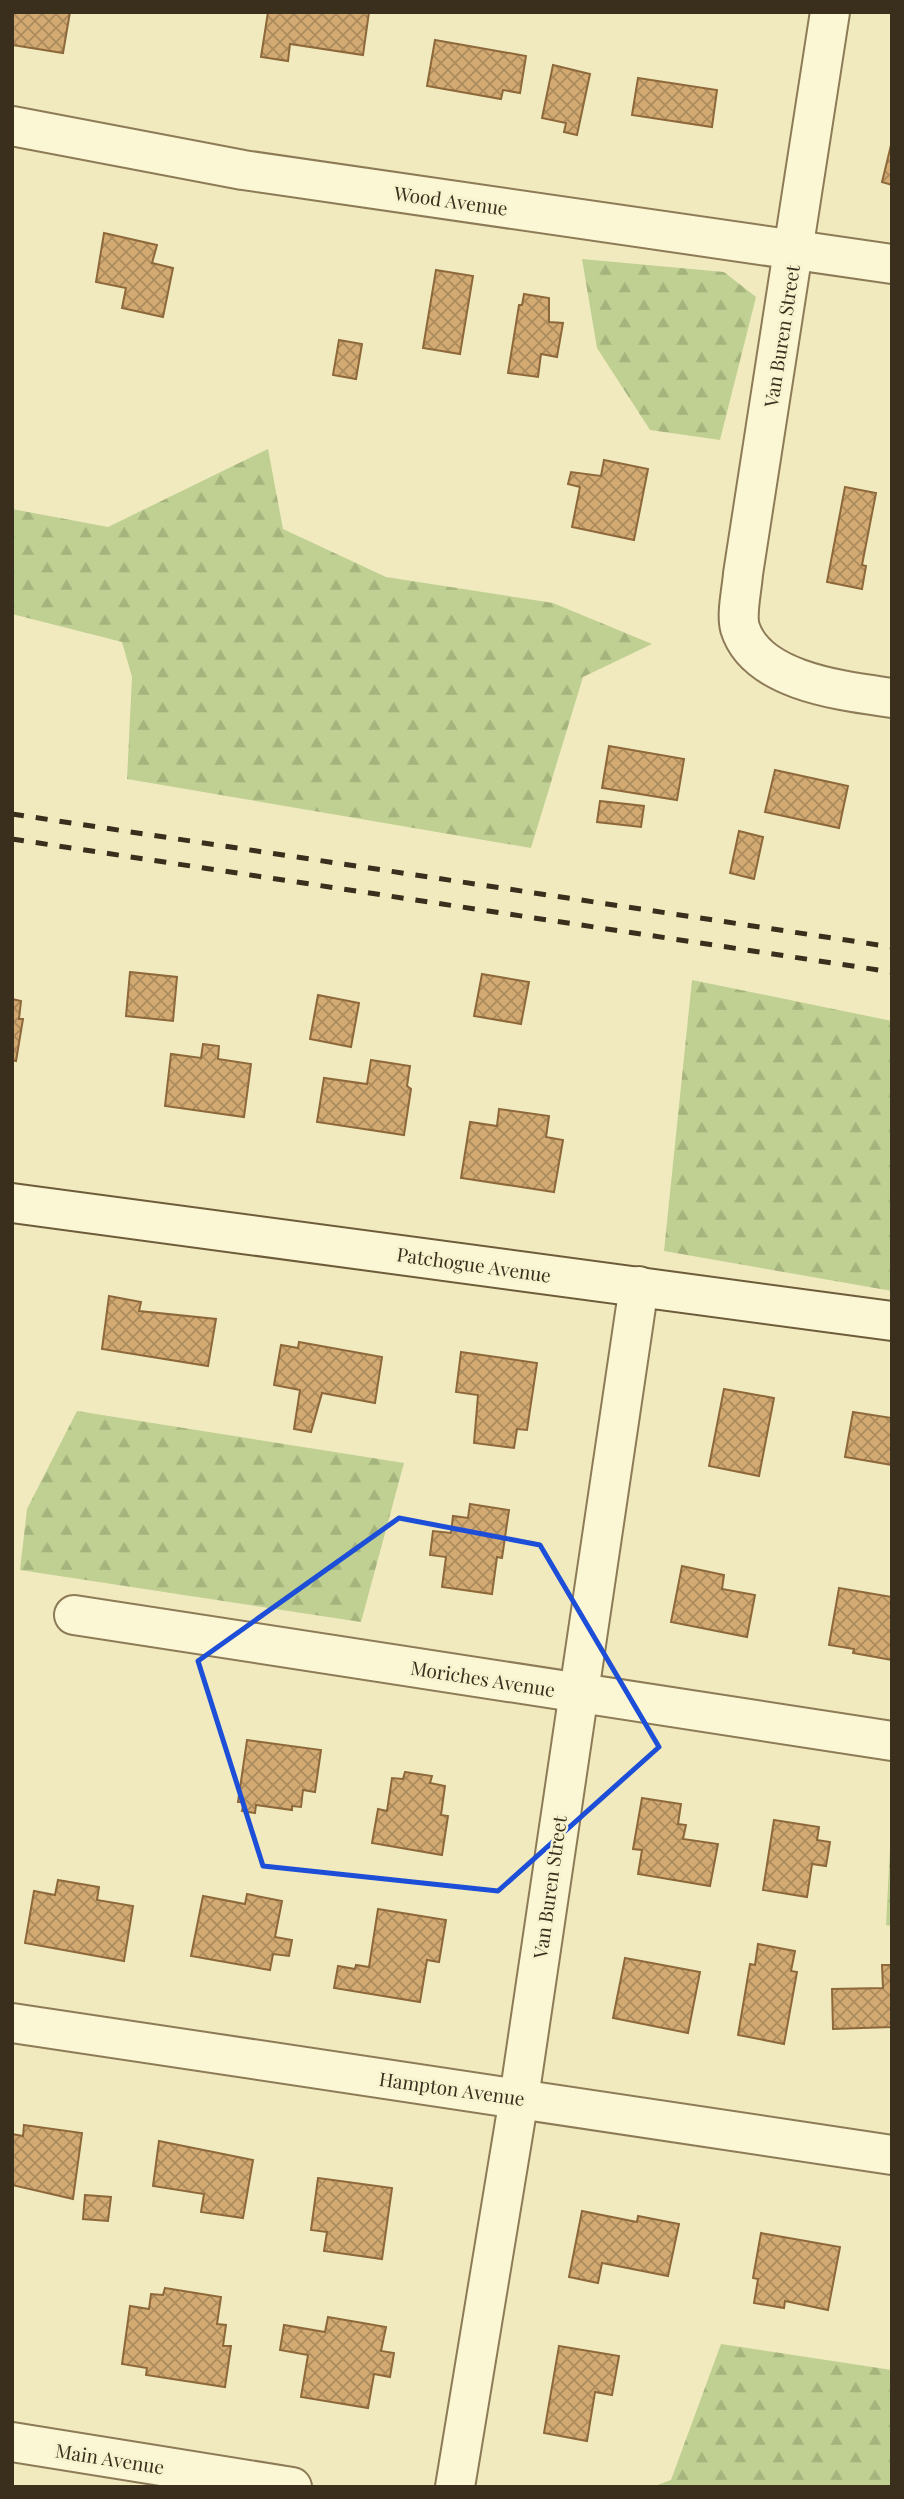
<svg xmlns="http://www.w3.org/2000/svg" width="904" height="2499" font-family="'Playfair Display',serif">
	<defs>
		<pattern id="forest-firs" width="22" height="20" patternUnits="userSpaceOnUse" patternTransform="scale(1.75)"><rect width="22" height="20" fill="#bfd092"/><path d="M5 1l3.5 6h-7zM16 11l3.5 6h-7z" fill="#a5b37d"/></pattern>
		<pattern id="building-cross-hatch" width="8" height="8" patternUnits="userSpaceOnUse" patternTransform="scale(1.75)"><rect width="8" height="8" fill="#d3aa72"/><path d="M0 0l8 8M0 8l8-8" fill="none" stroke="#ac8b5d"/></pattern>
	</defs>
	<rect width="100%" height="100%" fill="#f1eabf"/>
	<g fill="url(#forest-firs)">
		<polygon points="582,259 724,272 756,297 720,440 650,430 597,348"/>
		<polygon points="268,449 283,529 386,577 553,603 652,644 583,677 531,848 127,779 132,677 122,642 12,614 12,509 108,527"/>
		<polygon points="692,980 892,1021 892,1291 664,1251"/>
		<polygon points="77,1411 404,1463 361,1622 20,1570 27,1509"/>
		<polygon points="892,1809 892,1926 886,1925"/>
		<polygon points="721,2344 892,2370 892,2487 652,2487 671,2480"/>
	</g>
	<g fill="url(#building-cross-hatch)" stroke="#8d683a" stroke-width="2">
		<polygon points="12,12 70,12 63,53 12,45"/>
		<polygon points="268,12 369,12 363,55 290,44 288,61 261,57"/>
		<polygon points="435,40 526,56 520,93 503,90 501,99 427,86"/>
		<polygon points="553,65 590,74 577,135 564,132 566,123 542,118"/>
		<polygon points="638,78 717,90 712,127 632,115"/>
		<polygon points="892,141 892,185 882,182"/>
		<polygon points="104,233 157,245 152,263 173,268 163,317 122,308 126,288 96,282"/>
		<polygon points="436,270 473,276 460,354 423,348"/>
		<polygon points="524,294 549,298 549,322 563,323 557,357 541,354 538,377 508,373 519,305 522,305"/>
		<polygon points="339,340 362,344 356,379 333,375"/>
		<polygon points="604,460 648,469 634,540 572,527 580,487 568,484 571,472 601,476"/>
		<polygon points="845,487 876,493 862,565 866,566 862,589 827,582"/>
		<polygon points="609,746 684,759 677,800 602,788"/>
		<polygon points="775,770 848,786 839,828 765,812"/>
		<polygon points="600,801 644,806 641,827 597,822"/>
		<polygon points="739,831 763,837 754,879 730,873"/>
		<polygon points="130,972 177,977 173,1021 126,1016"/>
		<polygon points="482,974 529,982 521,1024 474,1016"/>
		<polygon points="318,995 359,1003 351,1047 310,1039"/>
		<polygon points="12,999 21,1001 19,1019 23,1019 16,1061 12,1060"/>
		<polygon points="203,1044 219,1046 218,1059 251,1064 244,1117 165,1106 171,1054 201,1058"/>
		<polygon points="371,1060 410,1066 407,1086 411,1089 404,1135 317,1122 324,1078 367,1084"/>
		<polygon points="499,1109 549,1116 546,1137 563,1140 554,1192 461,1178 470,1122 497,1126"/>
		<polygon points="109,1296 141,1302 139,1311 216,1319 208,1366 102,1349"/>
		<polygon points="299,1342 382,1357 375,1403 322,1393 311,1432 294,1429 300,1390 274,1385 281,1345 298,1348"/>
		<polygon points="461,1352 537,1363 527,1430 517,1429 514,1448 474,1443 478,1395 456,1392"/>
		<polygon points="724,1389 774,1398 759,1476 709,1466"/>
		<polygon points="853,1412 892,1418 892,1465 845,1457"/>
		<polygon points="470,1504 509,1510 502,1558 497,1557 492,1594 442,1587 446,1557 430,1555 433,1531 451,1533 453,1516 468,1518"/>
		<polygon points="682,1566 724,1575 722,1589 755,1595 747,1637 671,1622"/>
		<polygon points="839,1588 892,1597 892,1660 853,1653 854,1649 829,1645"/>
		<polygon points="247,1740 321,1750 315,1792 303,1790 301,1807 292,1806 292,1810 256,1805 255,1813 242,1811 244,1802 238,1802"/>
		<polygon points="405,1772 432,1776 430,1783 445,1786 441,1815 448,1816 442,1855 372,1843 378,1809 387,1811 392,1778 403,1779"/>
		<polygon points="642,1798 681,1804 678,1824 686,1825 683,1839 718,1844 710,1886 638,1874 642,1850 633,1849"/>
		<polygon points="774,1820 819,1827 817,1840 830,1842 826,1866 812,1864 807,1897 763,1890"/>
		<polygon points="58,1880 99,1887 97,1900 133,1906 124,1961 25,1943 34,1891 55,1895"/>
		<polygon points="247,1894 282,1901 275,1937 292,1940 289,1956 273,1954 270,1970 191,1956 203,1896 245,1904"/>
		<polygon points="378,1909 446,1920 439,1962 427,1960 420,2002 334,1988 338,1966 355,1969 356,1965 369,1967"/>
		<polygon points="758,1944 795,1951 791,1971 797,1972 784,2044 738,2035 750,1964 755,1965"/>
		<polygon points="625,1958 700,1972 688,2033 613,2018"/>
		<polygon points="882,1965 892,1965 892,2027 833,2029 832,1989 883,1988"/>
		<polygon points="24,2125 82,2133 73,2199 12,2185 12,2134 23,2136"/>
		<polygon points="159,2141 253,2160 243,2218 201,2212 204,2194 153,2186"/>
		<polygon points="318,2178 392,2188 382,2259 324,2251 327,2232 311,2230"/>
		<polygon points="85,2195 111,2197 108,2221 83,2219"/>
		<polygon points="582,2211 637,2222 638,2216 679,2224 668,2276 602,2263 598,2283 569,2277"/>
		<polygon points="761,2233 840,2247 828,2310 785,2301 784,2308 754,2303 758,2279 753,2278"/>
		<polygon points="165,2288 221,2297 217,2324 226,2325 223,2346 231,2346 225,2387 146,2375 147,2368 122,2364 130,2306 149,2309 151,2294 163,2295"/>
		<polygon points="328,2317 386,2327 381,2351 394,2353 390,2377 374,2374 368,2408 301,2397 308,2355 280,2350 284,2325 325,2332"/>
		<polygon points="559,2346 619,2356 612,2395 595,2392 587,2441 544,2433"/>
	</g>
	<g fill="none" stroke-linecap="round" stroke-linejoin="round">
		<g stroke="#8c7b56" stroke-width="42">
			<g id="street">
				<path d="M830 12 743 574C742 589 736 614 740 628 757 682 844 691 892 698"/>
				<polyline points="12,126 243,170 892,264"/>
				<polyline points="74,1615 892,1741"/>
				<polyline points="12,2023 892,2155"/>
				<polyline points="12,2442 292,2487"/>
				<polyline points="455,2487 519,2098 639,1286"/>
			</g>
		</g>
		<g stroke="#6d5c39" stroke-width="42">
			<polyline id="secondary" points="12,1203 892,1321"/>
		</g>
		<use href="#street" stroke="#fbf6d3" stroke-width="38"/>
		<use href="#secondary" stroke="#fbf6d3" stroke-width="38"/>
		<g stroke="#3a2f1c" stroke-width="5" stroke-dasharray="12 12" stroke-linecap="butt">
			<polyline points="12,814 892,947"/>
			<polyline points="12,839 892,972"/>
		</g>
	</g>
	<path fill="none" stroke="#1d4ed8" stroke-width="5" stroke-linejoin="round" d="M399 1518 540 1545 659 1747 498 1891 263 1866 198 1661Z"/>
	<g text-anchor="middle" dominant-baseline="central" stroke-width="5" stroke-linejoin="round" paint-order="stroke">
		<g font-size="19" fill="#3a2f1c" stroke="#f8f3cf">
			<text transform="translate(451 200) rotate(8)">Wood Avenue</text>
			<text transform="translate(781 336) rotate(-81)">Van Buren Street</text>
			<text transform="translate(474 1264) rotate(8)">Patchogue Avenue</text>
			<text transform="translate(483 1678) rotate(9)">Moriches Avenue</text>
			<text transform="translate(549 1887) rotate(-82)">Van Buren Street</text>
			<text transform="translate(452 2088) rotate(8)">Hampton Avenue</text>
			<text transform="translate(110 2458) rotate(9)">Main Avenue</text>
		</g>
	</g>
	<rect width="904" height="2499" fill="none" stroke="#3a2f1c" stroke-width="28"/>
</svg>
